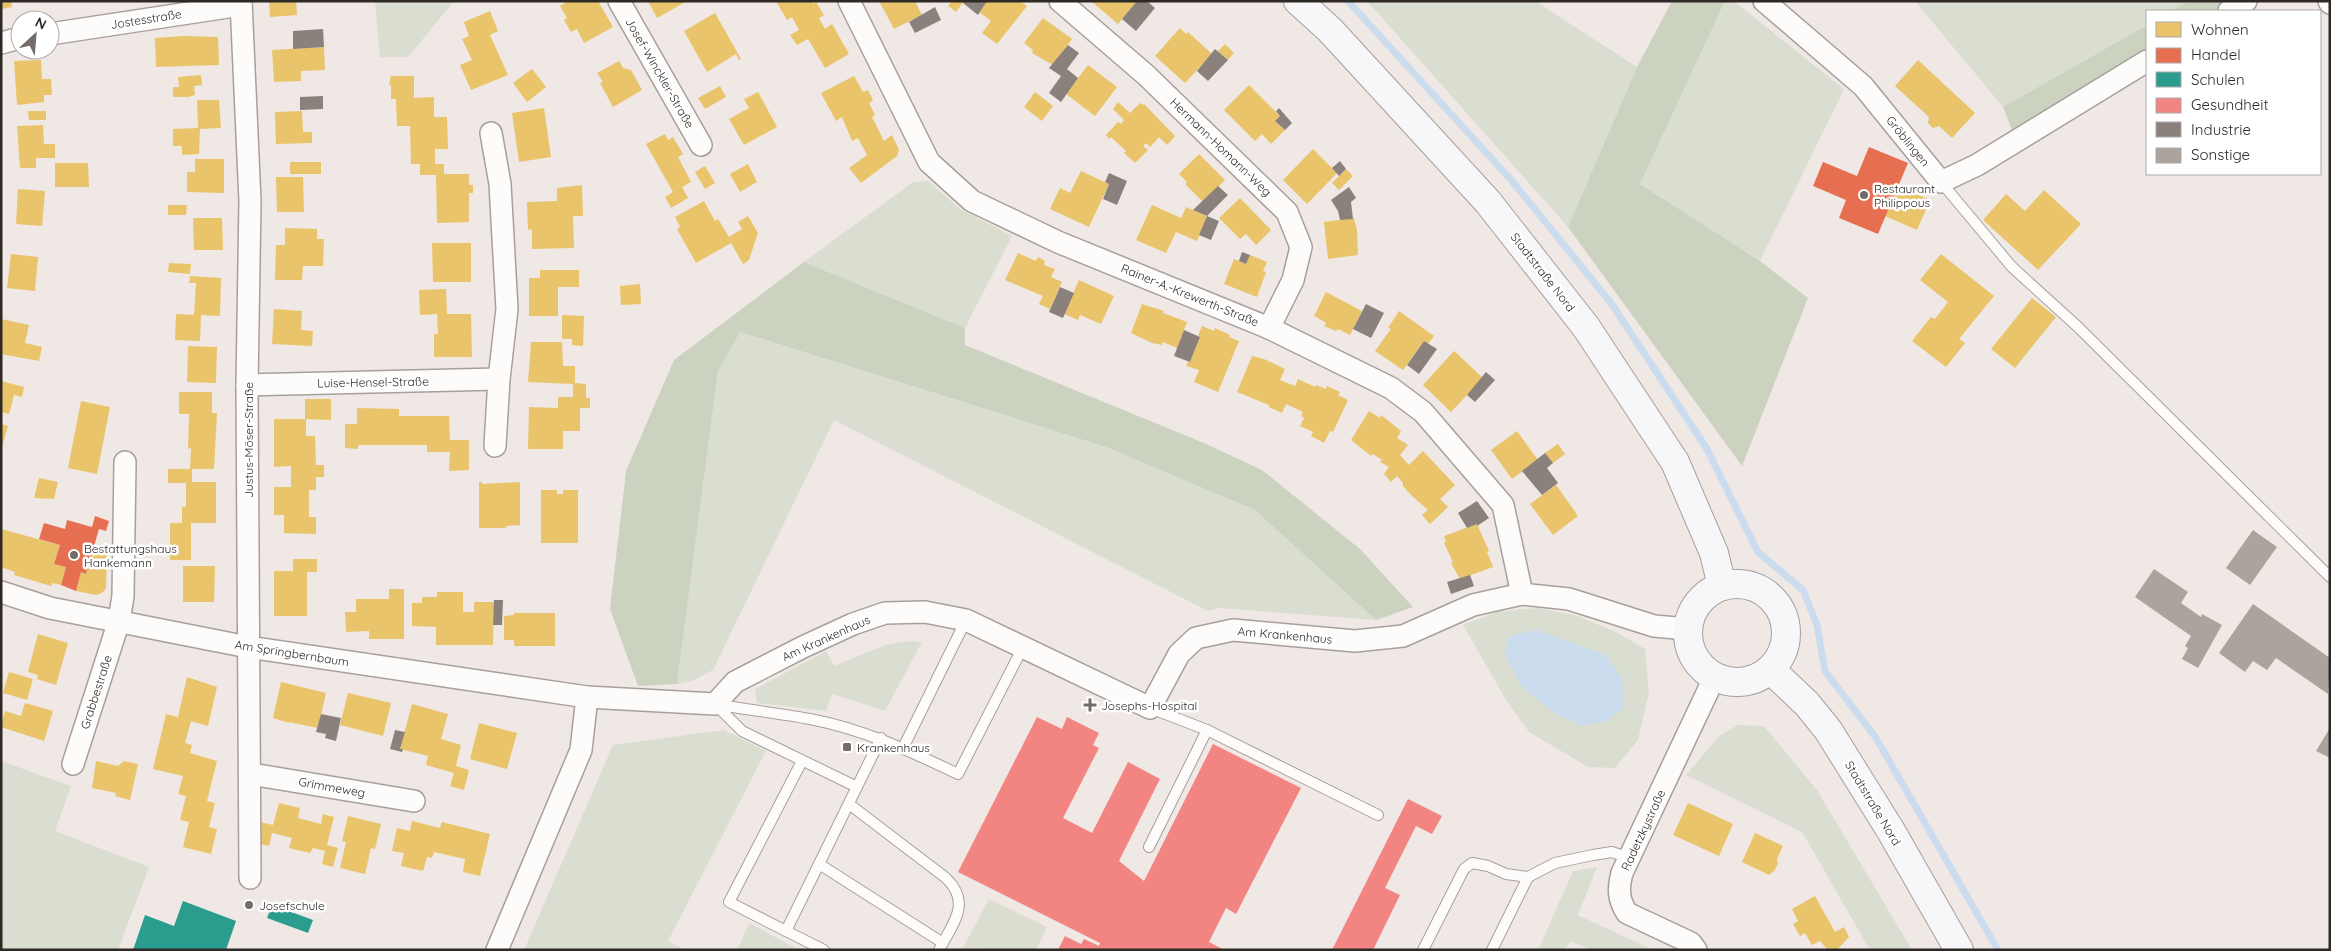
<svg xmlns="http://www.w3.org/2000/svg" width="2331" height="951" font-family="Quicksand,sans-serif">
	<rect width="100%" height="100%" fill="#f0e8e4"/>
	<g fill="#daded1" fill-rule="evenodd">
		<polygon points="375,1 454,1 408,57 380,57"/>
		<polygon points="1367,1 1535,1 1637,67 1568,227"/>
		<polygon points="1725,1 1734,1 1844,89 1760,261 1640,184"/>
		<polygon points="1915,1 2189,1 2171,11 2147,11 2147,25 2003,107"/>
		<polygon points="928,181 960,209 1012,236 965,328 804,262 913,182"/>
		<polygon points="739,332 1106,447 1255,510 1376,620 1218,608 1208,611 834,420 713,670 692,681 677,684 718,371"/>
		<path d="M1537 608 1575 615 1616 632 1645 649 1649 692 1638 740 1615 768 1588 767 1529 732 1506 700 1463 625 1497 612ZM1505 655 1553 712 1521 686Z"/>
		<polygon points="910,641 922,642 885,711 832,694 826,711 757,703 755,689 826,651 834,666 885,645"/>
		<polygon points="1738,725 1764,726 1817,790 1912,950 1870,950 1802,832 1686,775 1719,736"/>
		<polygon points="724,730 766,751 668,941 685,950 524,950 613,745"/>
		<polygon points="1,761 71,786 55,831 149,867 118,950 1,950"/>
		<polygon points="1597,867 1578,915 1653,950 1591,950 1571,941 1564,950 1538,950 1573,871"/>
		<polygon points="989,899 1047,927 1036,950 963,948"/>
		<polygon points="749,923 799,950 737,950"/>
	</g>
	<g fill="#cbd2c0">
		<polygon points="1672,1 1725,1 1640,184 1760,261 1808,298 1742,466 1568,227 1637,67"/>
		<polygon points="2189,1 2233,1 2216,11 2171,11"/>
		<polygon points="2147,25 2147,51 2012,130 2003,107"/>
		<polygon points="804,262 965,328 965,345 1204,443 1262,470 1360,549 1413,607 1376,620 1255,510 1106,447 740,332 718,371 677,684 638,686 610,609 626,471 674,360"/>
	</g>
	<polygon fill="#cadced" points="1537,630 1606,655 1622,679 1624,707 1607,721 1581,726 1553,712 1521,686 1505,655 1509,636"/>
	<g fill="#e9c46a">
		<polygon points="1,1 11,1 12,7 1,9"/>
		<polygon points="269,1 296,1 297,15 270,17"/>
		<polygon points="568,1 598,1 613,27 584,43 577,29 571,32 564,20 567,18 560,6"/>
		<polygon points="648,1 687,1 657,18"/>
		<polygon points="776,1 812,1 813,4 816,2 824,15 819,18 825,29 832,24 849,54 825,68 808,39 797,45 790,35 799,30 792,17 787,20"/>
		<polygon points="879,1 915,1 922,15 894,29"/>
		<polygon points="952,1 964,1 956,12 948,6"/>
		<polygon points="987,1 1020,1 1027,6 997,44 982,33 991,21 979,12"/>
		<polygon points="1091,1 1137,1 1118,24"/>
		<polygon points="490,11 498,31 490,35 508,75 471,90 460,65 472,60 462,39 469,36 464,22"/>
		<polygon points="715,13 741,59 739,60 736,54 707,72 684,31"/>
		<polygon points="1043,18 1072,39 1053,65 1032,53 1033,50 1024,43"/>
		<polygon points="1180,28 1186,34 1188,32 1212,54 1185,83 1155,56"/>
		<polygon points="183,36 218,37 219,65 156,67 155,38"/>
		<polygon points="1225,44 1234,53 1228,60 1218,51"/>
		<polygon points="324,47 325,70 301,71 301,81 274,82 272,50"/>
		<polygon points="41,60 42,79 51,79 52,95 44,95 44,102 17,105 14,61"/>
		<polygon points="1918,60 1975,113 1952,138 1939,126 1933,128 1928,123 1929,117 1895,86"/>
		<polygon points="619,61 623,68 631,70 642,90 613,107 600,83 603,82 597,73"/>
		<polygon points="1088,65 1117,87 1095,116 1066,94"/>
		<polygon points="532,69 546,87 527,102 513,83"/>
		<polygon points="201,75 202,85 194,86 195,95 188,97 173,97 173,87 179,87 178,77"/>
		<polygon points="391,76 414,76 414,98 434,97 434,117 447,117 448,149 435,149 435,164 444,164 444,174 469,174 469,185 473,185 473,193 469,193 469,222 437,223 436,175 420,175 420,164 411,164 410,126 397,126 396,99 391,99 391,85 389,85"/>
		<polygon points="854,76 863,92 868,90 873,100 869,103 875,115 872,117 884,141 892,135 899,150 897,156 861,183 849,168 867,155 858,138 852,141 842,117 836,121 821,93"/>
		<polygon points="1249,85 1280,116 1275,121 1285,130 1271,144 1262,134 1255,141 1224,110"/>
		<polygon points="720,86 726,97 705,109 698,98"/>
		<polygon points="758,92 777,127 744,145 729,119 749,108 744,99"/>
		<polygon points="1035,92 1053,106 1042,121 1024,107"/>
		<polygon points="197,100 219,100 221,128 200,129 199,154 182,155 182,146 173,146 173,129 198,128"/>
		<polygon points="1118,102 1130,113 1140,103 1143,105 1144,104 1175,136 1167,145 1159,137 1150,147 1146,143 1143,146 1148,150 1135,163 1124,153 1126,151 1111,137 1109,139 1106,135 1118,122 1121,124 1124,120 1113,109"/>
		<polygon points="544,108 551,157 519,162 512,113"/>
		<polygon points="28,111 46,111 46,120 29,120"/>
		<polygon points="302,111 303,132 312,132 312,143 276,144 275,112"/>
		<polygon points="43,125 44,144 55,144 55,158 36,158 36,168 20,168 17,126"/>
		<polygon points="665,134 668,140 673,137 683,154 678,157 691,182 682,187 688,198 671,208 665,197 673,192 646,144"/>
		<polygon points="1313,149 1337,173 1307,204 1283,180"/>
		<polygon points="1199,154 1225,180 1203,202 1185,184 1187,182 1179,174"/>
		<polygon points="195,159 224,159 224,193 187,192 187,172 195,172"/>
		<rect x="290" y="162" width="31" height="12"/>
		<polygon points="55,163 88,163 89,187 55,187"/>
		<polygon points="748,164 757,182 740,192 730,174"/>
		<polygon points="705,166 715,183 705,189 695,172"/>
		<polygon points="1346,169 1353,176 1339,190 1332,183"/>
		<polygon points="1081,171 1109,184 1089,227 1050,209 1060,188 1070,193"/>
		<polygon points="276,177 303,177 304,212 277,212"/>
		<polygon points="582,185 583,216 573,216 574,248 532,249 532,229 528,230 527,202 557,201 557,188"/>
		<polygon points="18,189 45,191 42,226 16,224"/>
		<polygon points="1897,190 1910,196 1912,192 1930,200 1917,230 1885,216"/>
		<polygon points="2044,190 2081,224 2038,270 1983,220 2006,194 2025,211"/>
		<polygon points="1240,198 1271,230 1256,245 1246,234 1240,239 1219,218"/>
		<polygon points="704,201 715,221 718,219 729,237 742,229 738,222 748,216 758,233 749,260 743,264 731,243 696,263 677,229 680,227 675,217"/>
		<polygon points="168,205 187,205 186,215 168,215"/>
		<polygon points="1152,205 1181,218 1186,207 1207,216 1197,241 1176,232 1166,253 1136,240"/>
		<polygon points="193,218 222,218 223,250 194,250"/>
		<polygon points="1354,218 1357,230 1358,255 1328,259 1324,222"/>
		<polygon points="285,228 317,229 317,239 324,239 323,266 303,266 302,280 275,280 276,245 285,245"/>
		<polygon points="432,243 471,243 471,282 433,282"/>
		<polygon points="1018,253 1036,261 1038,257 1045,261 1044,265 1055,269 1051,277 1062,282 1050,309 1039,304 1043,296 1005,280"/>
		<polygon points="11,254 38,257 35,291 7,288"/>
		<polygon points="1941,254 1994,296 1959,339 1965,343 1946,367 1912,341 1931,317 1935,319 1948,302 1920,280"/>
		<polygon points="1250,255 1267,262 1263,271 1266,272 1257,297 1224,284 1234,259 1246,264"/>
		<polygon points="169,263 191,264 190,274 168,272"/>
		<polygon points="540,270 579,270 579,287 558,287 558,316 529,316 529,278 540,278"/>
		<polygon points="190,276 221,278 220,316 201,315 200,341 175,340 176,314 194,315 196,283 189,283"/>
		<polygon points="1079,280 1114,296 1101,324 1080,315 1078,320 1064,314"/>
		<polygon points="640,284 641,304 621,305 620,286"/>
		<polygon points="446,289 447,314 471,314 472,357 434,357 434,334 438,334 437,314 420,315 419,290"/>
		<polygon points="1326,292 1362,311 1350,335 1338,329 1336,331 1324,326 1326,323 1314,316"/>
		<polygon points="2032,298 2056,317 2015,368 1991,349"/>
		<polygon points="1142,304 1164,311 1163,313 1187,322 1177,348 1163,342 1162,345 1152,343 1131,333"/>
		<polygon points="274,309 302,311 301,330 313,331 312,346 272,344"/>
		<polygon points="1399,311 1434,336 1428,344 1424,341 1403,370 1375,351 1391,329 1388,328"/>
		<polygon points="562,315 584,316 583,346 572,345 572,339 562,339"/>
		<polygon points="1,319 29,325 25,343 42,347 39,361 1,354"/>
		<polygon points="1202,326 1214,331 1215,328 1230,335 1229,337 1239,341 1218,392 1194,382 1199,370 1186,366 1188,362 1190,362 1200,337 1198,336"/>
		<polygon points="531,342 562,342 563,366 575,366 575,383 586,384 586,398 590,398 590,408 580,408 580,431 563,431 563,449 528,449 529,407 558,408 558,397 573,397 573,384 528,382"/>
		<polygon points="188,346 217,347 216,383 187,382"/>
		<polygon points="1454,351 1483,378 1451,412 1423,385"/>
		<polygon points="1252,356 1264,359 1285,369 1280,380 1295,386 1298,379 1315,387 1316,385 1326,389 1327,386 1340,392 1338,395 1348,400 1333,432 1330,431 1324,443 1311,436 1313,432 1300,426 1304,418 1301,416 1303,412 1286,404 1282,413 1269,407 1269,405 1237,392"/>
		<polygon points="1,381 24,387 22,397 14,395 9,414 1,412"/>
		<polygon points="179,392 212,392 212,413 217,413 214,469 192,469 192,482 216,482 216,523 191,523 191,560 170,560 170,523 182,523 182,507 186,507 186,483 168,483 168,469 190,469 191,448 188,449 189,414 179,414"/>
		<polygon points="305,399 331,399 331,420 306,419 306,436 315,436 316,465 324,465 324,477 316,477 316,490 309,490 309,517 316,517 316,534 284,533 284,515 274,515 274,487 291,487 291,466 274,467 274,419 305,419"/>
		<polygon points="81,401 110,407 97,474 68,468"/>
		<polygon points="357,408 399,409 399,416 449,416 450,440 469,440 469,470 449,471 450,452 427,452 427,445 358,445 358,449 345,448 345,424 357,424"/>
		<polygon points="1369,411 1380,418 1381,415 1401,431 1397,438 1408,445 1400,455 1409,465 1423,451 1455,485 1440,499 1448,507 1430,524 1422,515 1428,510 1411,495 1403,486 1403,483 1397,476 1391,482 1384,474 1389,467 1380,462 1382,460 1373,454 1371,456 1351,440"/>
		<polygon points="1,424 8,426 2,447 1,447"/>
		<polygon points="1517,431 1538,460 1512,479 1491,450"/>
		<polygon points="1558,444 1565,454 1553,463 1545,453"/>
		<polygon points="39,478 58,482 54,499 34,498"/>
		<polygon points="479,482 482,482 482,484 520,482 520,525 506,526 506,528 479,528"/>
		<polygon points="1556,485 1578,516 1553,535 1530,504"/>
		<polygon points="541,490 557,490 557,494 563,494 563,490 578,490 578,543 541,543"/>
		<polygon points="1477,524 1489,551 1487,552 1493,567 1460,579 1451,563 1453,562 1444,543 1446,542 1444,536"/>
		<polygon points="1,529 60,545 54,564 66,567 61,585 52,583 51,586 14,575 15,572 1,567"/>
		<polygon points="93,549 107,553 106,588 102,593 96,595 76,591 81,572 86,574"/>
		<polygon points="293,559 317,559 317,572 307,572 307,616 274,616 274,571 293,571"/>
		<polygon points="183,566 215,566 214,602 183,602"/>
		<polygon points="389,589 404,589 404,639 369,639 369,631 346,632 345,612 356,612 356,599 389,599"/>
		<polygon points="437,592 463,592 463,612 474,612 474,602 494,602 493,645 436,645 436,627 412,626 412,603 422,603 422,597 437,597"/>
		<polygon points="514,613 555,613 555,646 514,646 514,640 504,640 504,616 514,615"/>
		<polygon points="38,634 68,643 56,685 37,679 38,675 28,672"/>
		<polygon points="9,672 33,679 27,700 3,693"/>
		<polygon points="187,677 217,687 208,726 191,721 185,743 192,745 190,753 217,761 207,801 215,803 209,827 217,829 211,854 183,847 189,822 180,820 186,796 178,794 183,776 153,769 166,714 178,717"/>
		<polygon points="281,682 326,693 318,728 289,722 289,723 273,718"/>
		<polygon points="348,693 391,703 383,736 340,725"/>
		<polygon points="25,703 53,711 44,741 1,727 5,711 21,716"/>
		<polygon points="412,704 448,714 441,739 461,745 456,766 469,770 464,790 450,786 454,773 426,765 428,756 400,749"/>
		<polygon points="479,723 517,733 507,769 470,759"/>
		<polygon points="96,761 118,766 124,761 138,764 130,800 115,796 116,793 92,788"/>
		<polygon points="279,803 300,808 298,818 321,824 323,814 334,817 327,845 338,848 333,867 322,864 325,851 313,848 310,853 289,848 292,838 272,833 269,846 260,844 260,822 273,825"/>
		<polygon points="1688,803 1733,824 1719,856 1673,835"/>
		<polygon points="348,816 381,824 375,849 371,848 365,874 340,868 346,842 342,841"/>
		<polygon points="412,821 440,828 442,822 490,834 480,876 463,872 465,859 434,852 432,858 427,857 423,871 401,866 404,853 392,851 397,828 410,831"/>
		<polygon points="1755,833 1783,846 1777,859 1778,863 1775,870 1769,875 1742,862"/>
		<polygon points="1815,896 1835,932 1844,927 1849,937 1837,950 1828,950 1820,941 1812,945 1805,933 1800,936 1793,924 1798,921 1792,909"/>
	</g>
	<g fill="#e76f51">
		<polygon points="1869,147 1908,163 1878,234 1839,218 1846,200 1813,186 1823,162 1857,176"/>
		<polygon points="95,516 109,521 106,531 99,529 86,574 81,572 76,591 61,585 66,567 54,564 60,545 39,539 44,523 65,529 67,520 92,527"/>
	</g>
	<g fill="#2a9d8f">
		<polygon points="183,901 236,921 226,950 133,950 145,915 174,926"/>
		<polygon points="272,905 313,920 308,933 267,918"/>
	</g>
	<g fill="#f28482">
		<polygon points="1037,717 1062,729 1067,717 1099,733 1093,745 1099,748 1063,818 1092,833 1128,762 1160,779 1119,861 1144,881 1213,744 1301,788 1236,914 1226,908 1209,942 1224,950 1058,950 1065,936 1081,944 1084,939 1099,946 1100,943 958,872"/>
		<polygon points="1408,799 1442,816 1432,834 1416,826 1385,888 1400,895 1373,950 1332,950"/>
	</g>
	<g fill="#8a817c">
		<polygon points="965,1 987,1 978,15 963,3"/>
		<polygon points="1137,1 1147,1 1155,8 1136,31 1122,19"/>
		<polygon points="935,7 941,20 915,33 909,22"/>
		<polygon points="323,29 324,47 293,49 293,31"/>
		<polygon points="1068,45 1079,53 1067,69 1078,78 1061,102 1049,93 1061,76 1049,68"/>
		<polygon points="1215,49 1228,60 1208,81 1197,71"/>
		<polygon points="323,96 323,109 300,110 300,97"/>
		<polygon points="1279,108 1292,123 1285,130 1275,121 1280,116 1276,111"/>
		<polygon points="1340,161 1346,169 1339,176 1332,168"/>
		<polygon points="1109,173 1127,181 1117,205 1103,199 1109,184 1105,182"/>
		<polygon points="1218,186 1228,195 1207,216 1193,210"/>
		<polygon points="1349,187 1356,198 1351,202 1353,219 1340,220 1338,211 1331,200"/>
		<polygon points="1207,216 1219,221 1211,240 1199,235"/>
		<polygon points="1242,252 1250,255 1246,264 1239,261"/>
		<polygon points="1060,287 1074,293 1063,318 1049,312"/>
		<polygon points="1366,304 1384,313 1371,338 1353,329"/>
		<polygon points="1184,330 1200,337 1190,362 1174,356"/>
		<polygon points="1424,341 1437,349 1419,374 1407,365"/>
		<polygon points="1486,372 1495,380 1475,402 1467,395"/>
		<polygon points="1545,453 1553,463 1547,468 1558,483 1542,495 1522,471"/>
		<polygon points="1477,501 1489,518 1477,526 1477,524 1467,528 1458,513"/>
		<polygon points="1470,575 1474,586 1451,594 1447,582"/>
		<polygon points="494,600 503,600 502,625 493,625"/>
		<polygon points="321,714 341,718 336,741 325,738 326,734 316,732"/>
		<polygon points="395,730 405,732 400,749 403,749 402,752 390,749"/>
	</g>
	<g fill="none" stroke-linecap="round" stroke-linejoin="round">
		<polyline stroke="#cadced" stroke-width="7" points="1348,1 1512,181 1611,303 1707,449 1758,552 1803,590 1817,625 1825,671 1876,738 1998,950"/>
	</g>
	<g fill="#aba49d">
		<polygon points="2253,530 2277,547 2250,585 2226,568"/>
		<polygon points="2154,569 2188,592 2181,603 2201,617 2202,614 2222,625 2198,668 2182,659 2188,648 2185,646 2191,636 2135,597"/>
		<polygon points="2253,604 2330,658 2328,694 2276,658 2267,670 2253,661 2245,672 2219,653"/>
		<polygon points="2330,728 2330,758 2316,751"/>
	</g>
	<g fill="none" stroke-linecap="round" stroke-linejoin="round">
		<g stroke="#a6a09c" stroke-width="12">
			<g id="service">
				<polyline points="1941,182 2012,267 2078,327 2330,577"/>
				<path d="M715 704C747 710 779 713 810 719 863 729 910 751 958 774L1023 647"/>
				<polyline points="715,704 742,731 857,787"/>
				<polyline points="1150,708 1207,730 1378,815"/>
				<polyline points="903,748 966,620"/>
				<polyline points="802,761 729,902 786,931 881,738"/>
				<path d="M849 804 946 878C972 903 953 923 939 950"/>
				<polyline points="1149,847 1207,730"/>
				<polyline points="819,864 943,943"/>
				<polyline points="786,931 824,950"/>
				<polyline points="1423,950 1464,869 1472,863 1488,866 1506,874 1528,877 1555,863 1593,855 1612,852 1629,858"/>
				<polyline points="1492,950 1528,877"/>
			</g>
		</g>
		<g stroke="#a6a09c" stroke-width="24">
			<g id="minor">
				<polyline points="241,1 250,201 247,385 250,878"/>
				<polyline points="619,1 701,145"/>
				<polyline points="849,1 929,162 972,201 1058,242 1269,328 1391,388 1423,412 1503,505 1522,594"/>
				<polyline points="1060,1 1146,75 1287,212 1301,247 1293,280 1269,328"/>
				<polyline points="1764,1 1863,86 1941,182 1977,165 2147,61"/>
				<polyline points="2329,1 2330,3"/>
				<polyline points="2229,11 2246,1"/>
				<polyline points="50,34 241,5"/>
				<polyline points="1,43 20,38"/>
				<polyline points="491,133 500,184 507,309 499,379 495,446"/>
				<polyline points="247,385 499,379"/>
				<polyline points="1,592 50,608 248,647 587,697 715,704 735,682 803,647 853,624 885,613 925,612 966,620 1150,708 1179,654 1196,638 1233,630 1355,641 1403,636 1473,605 1522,594 1569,599 1654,626 1688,629"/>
				<polyline points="73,764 119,621 123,596 125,462"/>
				<polyline points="251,774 414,801"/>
				<polyline points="497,950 581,750 587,697"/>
				<path d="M1696 950 1691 943 1627 913C1618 899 1618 889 1622 873L1715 676"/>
			</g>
		</g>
		<g stroke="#a6a09c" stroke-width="30">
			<g id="secondary">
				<polyline points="1298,1 1330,30 1488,202 1586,327 1675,462 1714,553 1722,586"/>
				<circle cx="1737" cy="633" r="49"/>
				<polyline points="1770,669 1807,704 1828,730 1891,831 1959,950"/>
			</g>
		</g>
		<use href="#service" stroke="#fdfcfb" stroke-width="10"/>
		<use href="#minor" stroke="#fdfcfb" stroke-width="21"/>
		<use href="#secondary" stroke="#f7f6f8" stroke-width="28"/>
	</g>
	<g fill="#736c68" stroke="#fff" stroke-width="2">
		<circle cx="1864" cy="195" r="5"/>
		<circle cx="74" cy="555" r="5"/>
		<path d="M1087.5 697.5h5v5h5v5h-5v5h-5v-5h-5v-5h5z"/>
		<rect x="842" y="742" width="10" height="10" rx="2.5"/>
		<circle cx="249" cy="905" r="5"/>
	</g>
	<g text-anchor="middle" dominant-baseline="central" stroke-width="5" stroke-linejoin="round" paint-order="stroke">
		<g font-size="12" fill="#2f2926" stroke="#fff">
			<text transform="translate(146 19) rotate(-9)">Jostesstraße</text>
			<text transform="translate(660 73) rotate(60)">Josef-Winckler-Straße</text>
			<text transform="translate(1908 141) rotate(51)">Gröblingen</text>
			<text transform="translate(1221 147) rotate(44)">Hermann-Homann-Weg</text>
			<text transform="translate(1543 272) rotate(52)">Stadtstraße Nord</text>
			<text transform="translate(1190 295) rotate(22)">Rainer-A.-Krewerth-Straße</text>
			<text transform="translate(373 382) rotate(-1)">Luise-Hensel-Straße</text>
			<text transform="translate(248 440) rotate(-90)">Justus-Möser-Straße</text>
			<text transform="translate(1285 635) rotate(5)">Am Krankenhaus</text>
			<text transform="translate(826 638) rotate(-24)">Am Krankenhaus</text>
			<text transform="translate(292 653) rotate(9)">Am Springbernbaum</text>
			<text transform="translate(96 692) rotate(-72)">Grabbestraße</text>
			<text transform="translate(332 787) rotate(10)">Grimmeweg</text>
			<text transform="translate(1873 803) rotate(59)">Stadtstraße Nord</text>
			<text transform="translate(1643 830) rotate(-65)">Radetzkystraße</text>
		</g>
		<g font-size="12" fill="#2f2926" stroke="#fff" text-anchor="start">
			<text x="1874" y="188">Restaurant<tspan x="1874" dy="14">Philippous</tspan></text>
			<text x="84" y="548">Bestattungshaus<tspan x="84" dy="14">Hankemann</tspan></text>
			<text x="1101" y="705">Josephs-Hospital</text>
			<text x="857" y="747">Krankenhaus</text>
			<text x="259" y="905">Josefschule</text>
		</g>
	</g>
	<rect width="2331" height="951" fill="none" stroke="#2f2926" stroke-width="5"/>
	<rect x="2146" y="10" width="175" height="165" fill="#ffffff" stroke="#aca9a8"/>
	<rect x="2156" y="22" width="25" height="15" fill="#e9c46a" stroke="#aca9a8"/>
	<text x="2191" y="35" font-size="15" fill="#2f2926">Wohnen</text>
	<rect x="2156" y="48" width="25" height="15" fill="#e76f51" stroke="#aca9a8"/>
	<text x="2191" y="60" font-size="15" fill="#2f2926">Handel</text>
	<rect x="2156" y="72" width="25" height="15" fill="#2a9d8f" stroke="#aca9a8"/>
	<text x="2191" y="85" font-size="15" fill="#2f2926">Schulen</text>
	<rect x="2156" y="98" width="25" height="15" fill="#f28482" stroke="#aca9a8"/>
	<text x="2191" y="110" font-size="15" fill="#2f2926">Gesundheit</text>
	<rect x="2156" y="122" width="25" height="15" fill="#8a817c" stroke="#aca9a8"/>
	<text x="2191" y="135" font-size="15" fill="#2f2926">Industrie</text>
	<rect x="2156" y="148" width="25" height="15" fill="#aba49d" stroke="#aca9a8"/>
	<text x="2191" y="160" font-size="15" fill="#2f2926">Sonstige</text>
	<g transform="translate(35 35) rotate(26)"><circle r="24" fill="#ffffff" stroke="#aca9a8"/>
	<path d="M0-4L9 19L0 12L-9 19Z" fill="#736c68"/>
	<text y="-8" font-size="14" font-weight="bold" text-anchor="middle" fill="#2f2926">N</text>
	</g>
</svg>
